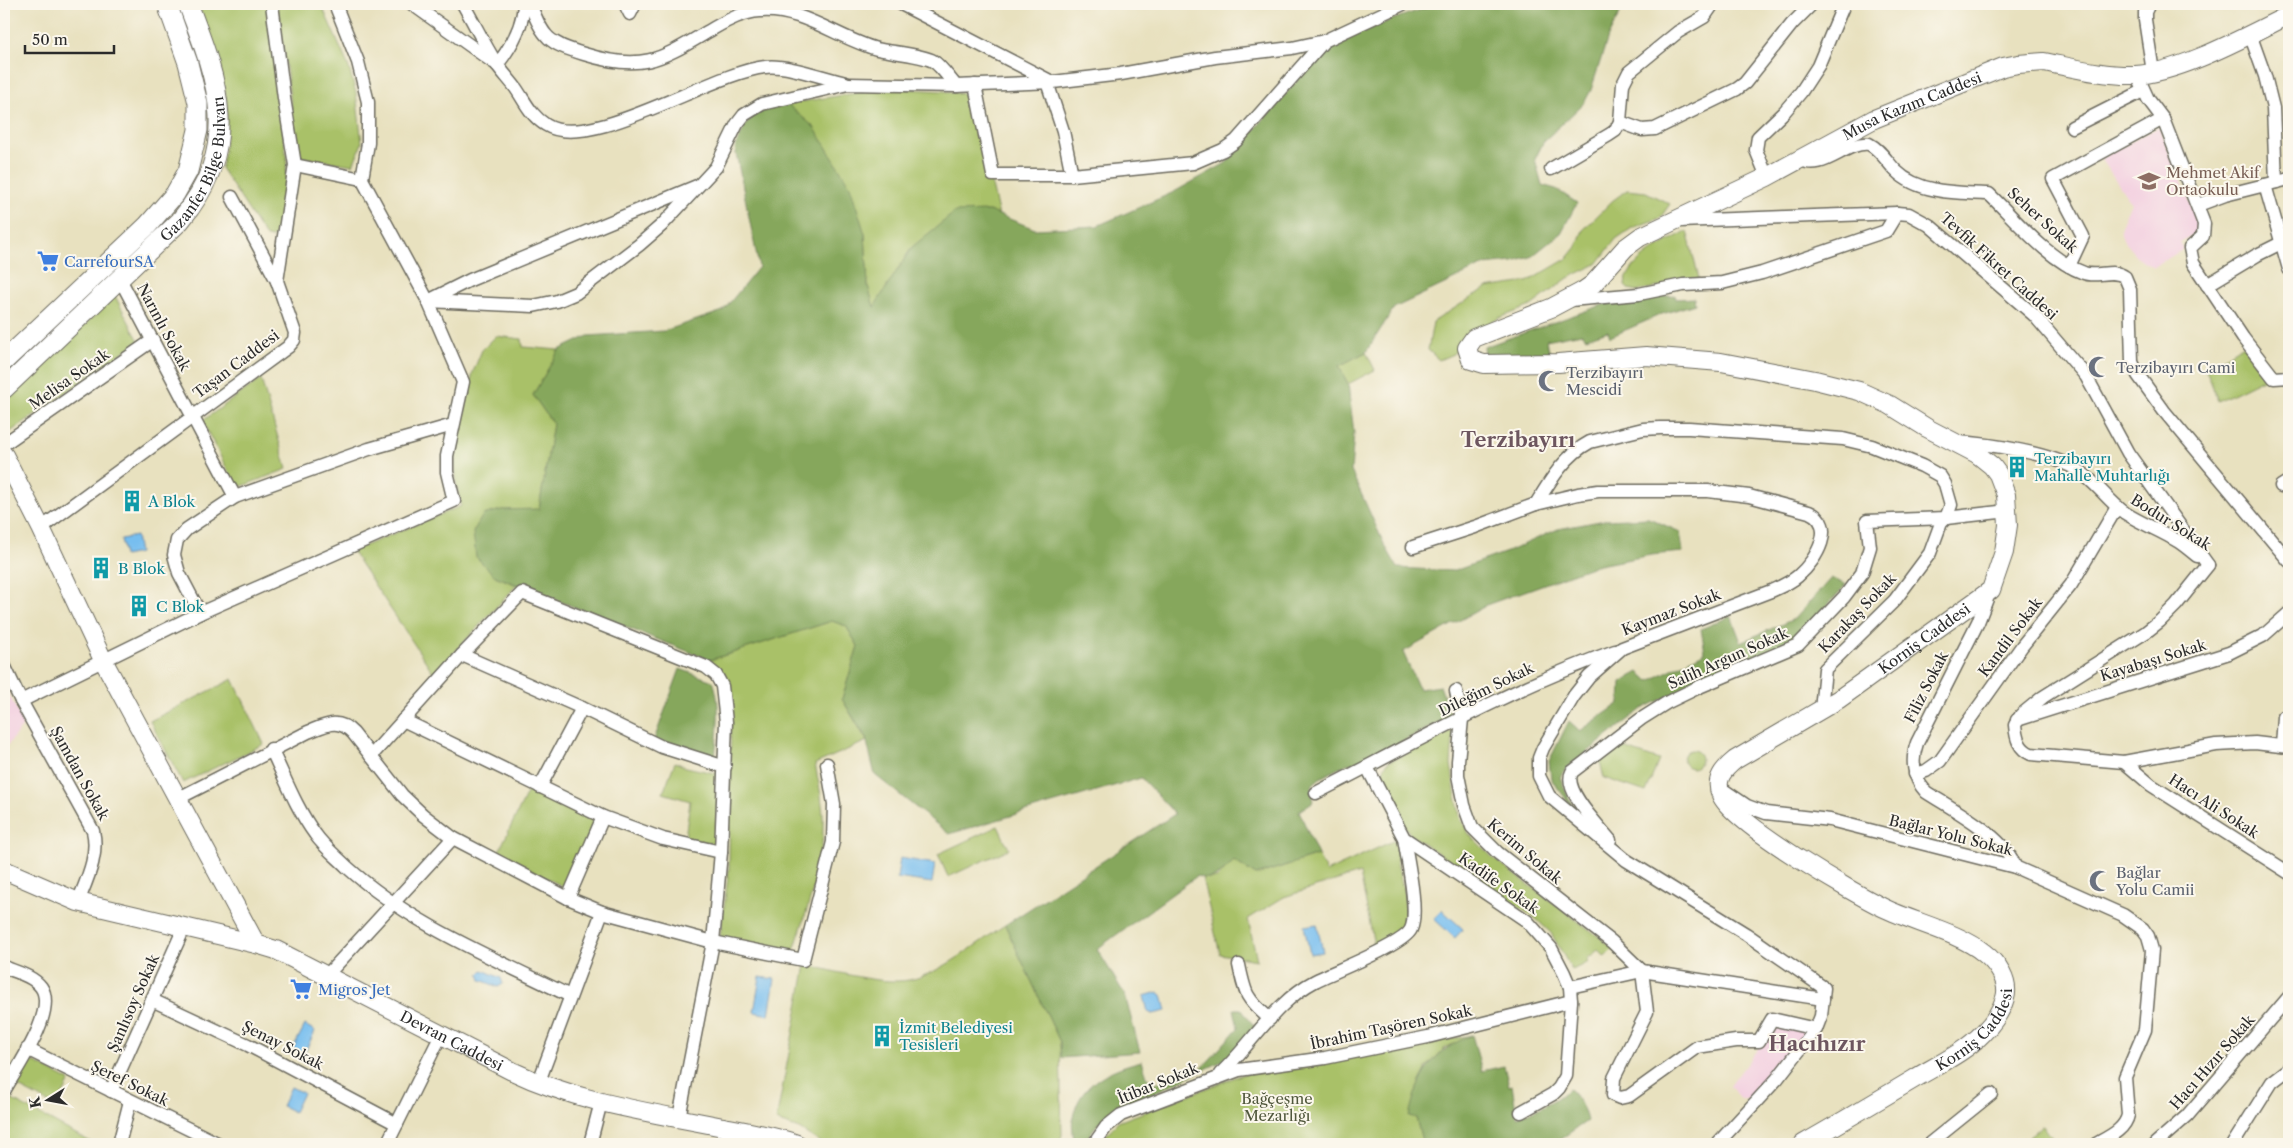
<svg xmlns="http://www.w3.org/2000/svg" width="2293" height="1148" font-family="'Libre Caslon Text',serif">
	<rect width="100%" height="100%" fill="#fbf7ec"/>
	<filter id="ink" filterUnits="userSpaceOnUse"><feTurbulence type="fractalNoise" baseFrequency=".02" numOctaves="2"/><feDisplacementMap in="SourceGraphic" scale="10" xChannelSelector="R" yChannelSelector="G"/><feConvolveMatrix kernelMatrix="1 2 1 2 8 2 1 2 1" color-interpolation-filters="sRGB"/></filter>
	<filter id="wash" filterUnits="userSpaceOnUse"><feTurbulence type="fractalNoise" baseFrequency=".0096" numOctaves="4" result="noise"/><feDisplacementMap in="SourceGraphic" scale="20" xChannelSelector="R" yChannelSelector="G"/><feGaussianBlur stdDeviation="1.12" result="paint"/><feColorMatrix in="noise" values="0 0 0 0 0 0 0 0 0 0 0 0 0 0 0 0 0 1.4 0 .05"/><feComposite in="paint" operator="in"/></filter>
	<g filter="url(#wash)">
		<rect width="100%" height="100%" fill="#e8e1bf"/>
		<g fill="#f3cfe0">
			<polygon points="2159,127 2198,222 2198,228 2197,232 2180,242 2184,249 2153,267 2137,257 2125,243 2121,234 2121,226 2131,203 2101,158"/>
			<polygon points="4,685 24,724 4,750"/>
			<polygon points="1776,1024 1808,1030 1773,1077 1755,1095 1750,1098 1740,1099 1730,1086"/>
		</g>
		<g fill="#a9c167" stroke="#6a7649">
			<path d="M198 4H268L287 161 283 218 279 231 272 238 266 237 221 168C235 99 222 67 198 4Z"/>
			<polygon points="277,4 321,4 348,65 356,93 362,143 353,165 301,157 298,154"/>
			<polygon points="888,88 944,91 971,95 999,216 989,211 912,247 874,308 868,286 865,234 787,104"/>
			<polygon points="1627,190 1646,192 1670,204 1660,218 1632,228 1616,239 1597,264 1568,278 1531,306 1499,318 1471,335 1453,354 1439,360 1428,350 1433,322 1486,288 1527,282 1568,258 1576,248 1583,230 1612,201"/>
			<path d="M1687 231 1699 279 1638 291 1628 289 1625 286C1627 260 1667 242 1687 231Z"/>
			<polygon points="115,296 139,341 6,435 4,431 4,401"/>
			<polygon points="496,336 522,339 523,347 559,350 533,395 553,424 539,510 501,510 495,576 517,585 434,674 352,551 461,506 456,482 455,461 473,372 482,350"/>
			<polygon points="2243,345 2265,378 2218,401 2206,369"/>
			<polygon points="1366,352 1375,370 1348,384 1338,366"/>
			<polygon points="261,379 287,469 237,488 202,421"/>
			<path d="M832 621 846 626 858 646 842 699 867 741 815 764C819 785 824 806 823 828 823 867 805 914 794 951L720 937 729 869 731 705 724 674 718 666 710 660Z"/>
			<polygon points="233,679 264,744 183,783 150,721"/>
			<path d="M1451 731 1453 737 1451 764 1455 791 1460 817 1469 834 1493 858 1614 948 1605 957 1598 950 1587 959 1589 962 1572 970 1551 933 1535 918 1411 835C1399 819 1370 780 1388 762Z"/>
			<polygon points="1621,747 1659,760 1646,792 1604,778 1600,762"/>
			<circle cx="1692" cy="759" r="9"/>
			<polygon points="675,762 686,767 719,774 715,844 685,838 690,801 663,793"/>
			<polygon points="529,789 595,822 566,888 498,853"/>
			<polygon points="998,826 1009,849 948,877 938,854"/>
			<path d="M1397 839C1397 846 1397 854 1397 862 1400 880 1413 914 1401 930 1396 938 1382 941 1374 945L1360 873 1284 897 1248 919 1257 960 1220 954 1202 878H1217L1234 861 1256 875 1318 855 1326 872Z"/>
			<path d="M1005 925 1060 1042 1062 1135 1059 1144H823L799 1129 776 1121 806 965C836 971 879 985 909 980 941 974 977 943 1005 925Z"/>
			<polygon points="1472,1035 1445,1048 1426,1068 1416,1118 1423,1144 1100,1144 1104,1137 1118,1122 1246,1073 1292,1069"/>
			<polygon points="28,1059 70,1081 56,1107 15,1085"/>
			<polygon points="9,1098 89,1141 94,1144 4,1144 4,1109"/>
			<polygon points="2043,1125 2056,1144 2035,1144 2029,1136"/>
		</g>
		<g fill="#86a75c" stroke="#586944">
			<path d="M1437 4H1623V7L1608 37 1591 90 1584 103 1544 141 1535 159 1542 185 1556 189 1577 203 1561 233 1531 257 1513 262 1484 265 1394 308 1366 352 1339 366 1348 384 1354 433 1351 471 1384 544 1398 568 1454 571 1507 552 1558 529 1605 520 1649 518 1680 532 1683 552 1651 555 1594 566 1489 604 1403 652 1419 689 1440 686 1451 716 1360 764H1347L1320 778 1313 784 1311 791 1314 801 1299 811 1318 855 1256 875 1234 861C1223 872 1214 883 1197 876L1097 949 1125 995 1140 1052 1061 1058 1060 1042 1005 925 1175 814 1141 778 949 834 875 775 866 738 842 699 858 646 846 626 832 621 710 660 495 576 476 557 473 532 483 515 501 510 539 509 553 424 533 395 559 350 588 336 664 331 723 311 759 267 735 148 745 126 754 115 767 108 787 104 814 127 850 186 865 234 868 286 874 307 912 247 955 212 989 211 1035 229 1097 226 1174 192 1226 163 1325 48 1391 20Z"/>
			<polygon points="1675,295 1676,299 1694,298 1695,304 1662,314 1610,337 1608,331 1586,338 1582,333 1546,340 1552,360 1492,358 1485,354 1484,347 1608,303"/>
			<polygon points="1831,578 1846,585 1801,635 1789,643 1712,675 1642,709 1566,769 1560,777 1573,808 1551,779 1549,761 1569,721 1580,731 1620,703 1621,682 1639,672 1649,681 1705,652 1701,629 1731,616 1741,642 1794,619"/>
			<path d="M680 669 713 681C722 706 717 733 715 760L654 740Z"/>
			<path d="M1234 1009H1241L1255 1027 1225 1060 1112 1112C1099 1121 1091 1130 1085 1144H1074C1074 1136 1071 1125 1073 1117 1080 1082 1112 1068 1142 1061L1150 1085 1203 1067 1238 1028Z"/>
			<path d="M1472 1035 1482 1071 1504 1066 1509 1086 1512 1085 1517 1117C1536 1111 1553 1102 1569 1089 1576 1094 1587 1113 1587 1121L1556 1142 1558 1144H1423L1416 1118 1409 1116C1418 1075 1432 1051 1472 1035Z"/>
		</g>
		<g fill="#77beef" stroke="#51748d">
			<polygon points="136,536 139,553 124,556 121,539"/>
			<polygon points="900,858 935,864 932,883 897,878"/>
			<polygon points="1442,910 1463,929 1455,938 1434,919"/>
			<polygon points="1317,924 1323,952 1310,954 1304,926"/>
			<polygon points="483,970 501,978 503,984 498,987 481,980 479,974"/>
			<polygon points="760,977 775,979 769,1015 754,1012"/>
			<polygon points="1158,992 1162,995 1166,1011 1153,1014 1148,1012 1144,996"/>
			<polygon points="305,1025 315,1031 304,1054 293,1048"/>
			<polygon points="291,1087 303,1093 294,1112 282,1106"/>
		</g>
	</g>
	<g filter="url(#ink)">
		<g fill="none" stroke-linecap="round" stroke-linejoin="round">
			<g stroke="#6d6b5f" stroke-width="15">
				<g id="minor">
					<polyline points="412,4 493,62"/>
					<path d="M463 4C474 23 484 44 496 63 502 72 509 79 515 87 525 101 530 115 546 125 590 153 713 72 765 67 787 64 823 78 846 83"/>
					<path d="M530 4C544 39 548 43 584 54 645 73 663 58 714 28 728 20 743 12 760 11 801 7 839 39 877 49 890 52 923 55 933 61 941 66 949 78 956 86"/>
					<polyline points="625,4 630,14 635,4"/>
					<polyline points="901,4 1050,81"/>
					<polyline points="1713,4 1704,17 1678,32 1629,72 1623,84 1620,122 1642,130 1655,129 1737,89 1745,83 1792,24 1812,4"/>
					<polyline points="2149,4 2145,12 2145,20 2153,72"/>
					<polyline points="2250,34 2265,76 2273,108 2276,182"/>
					<path d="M497 65C511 47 523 27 524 4"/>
					<polyline points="2137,75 2148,99 2163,119 2204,224 2203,236 2190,248 2193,263 2243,338 2274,378 2289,377"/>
					<polyline points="975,85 993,175 1072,175 1063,131 1047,82"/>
					<polyline points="2072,127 2143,91"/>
					<path d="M1800 159C1823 173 1845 141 1869 144 1881 150 1887 162 1896 171 1919 194 1960 193 1989 194 2016 220 2048 260 2084 273 2096 278 2114 268 2125 277L2130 289 2132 362 2138 375 2164 411 2289 561"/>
					<polyline points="295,165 362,179"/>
					<polyline points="1551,169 1609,135 1615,131 1620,122"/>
					<polyline points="1072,175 1193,163 1223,150 1236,141 1324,41"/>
					<polyline points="1767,177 1756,150 1758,137 1784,112 1801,92 1818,66 1844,4"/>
					<polyline points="2265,185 2289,269"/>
					<polyline points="232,197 277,281"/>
					<polyline points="2198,205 2225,195 2289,179"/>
					<polyline points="1679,221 1897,213 1909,214 1929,225 2034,315 2086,376 2128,453 2208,565"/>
					<polyline points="2069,266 2083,236 2053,179 2163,119"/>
					<polyline points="120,279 235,497"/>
					<polyline points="2207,285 2257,255 2281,243"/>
					<polyline points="430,300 470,280 697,186"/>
					<polyline points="1570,300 1639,294 1683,285 1722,283 1762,273 1886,231 1897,213"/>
					<polyline points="428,301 533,306 557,301 576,293 639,245 662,225 716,167 737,124 744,115 762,104 848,84 956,86 1053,82 1121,74 1215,57 1292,48 1324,41 1403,4"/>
					<path d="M1957 442C1990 444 2053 453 2079 471 2097 483 2108 501 2125 513 2142 524 2162 531 2179 542 2185 546 2191 551 2197 556"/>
					<polyline points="4,444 153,340"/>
					<polyline points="2281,486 2289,481"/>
					<path d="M1536 504C1550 481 1565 455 1590 442L1643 429 1660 428H1689L1843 439 1872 446 1922 466 1940 476 1945 484 1951 505 1946 518 1941 523 1930 553 1895 600 1825 669 1821 710"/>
					<polyline points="41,528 288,347 294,340 295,333 277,281 295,165 284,98 272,4"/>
					<path d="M1413 547 1475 527 1536 504 1578 494 1598 491H1708L1749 496 1809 512C1838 524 1816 561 1798 576 1790 583 1780 587 1771 591L1622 648 1589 677 1574 696 1543 748 1539 758V776L1549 796 1626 860 1746 934 1824 988 1821 1016 1816 1029 1777 1079 1717 1144"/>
					<path d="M2208 565 2176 605 2160 621 2146 632 2043 697 2021 715 2015 725C2016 738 2019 749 2031 754L2124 762 2216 745 2255 743 2289 747"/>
					<path d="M1990 591 1978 622 1917 743C1911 760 1913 778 1926 792 1952 809 2006 837 2015 867"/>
					<polyline points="200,613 179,573 174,555 177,540 187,529 235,497 369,449 453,425"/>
					<polyline points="462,655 582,708 662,747 725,767"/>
					<path d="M4 665 21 701 93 831C99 855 87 879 78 902"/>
					<polyline points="1456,691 1462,719 1458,761 1458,775 1464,805 1472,827 1498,853 1612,942 1642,971 1647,1012 1614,1078 1613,1095 1620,1098 1629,1096 1697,1047 1736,1041 1759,1041 1772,1019 1816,1029"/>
					<polyline points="21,701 200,613 454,501 447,472 447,456 463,382 428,301 362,179 368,143 368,102 358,62 335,4"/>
					<polyline points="403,720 603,817 663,839 721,852"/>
					<polyline points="2017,720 2229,653 2263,636 2289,613"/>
					<polyline points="2282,746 2284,717 2289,715"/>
					<path d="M271 749C285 778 296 808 315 834 324 847 336 856 347 867 411 925 494 958 570 996"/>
					<polyline points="371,756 462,655 522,593 706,667 716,675 722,686 726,722 721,852 713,942 679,1118"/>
					<polyline points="2124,762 2151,785 2289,873"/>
					<polyline points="1367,767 1404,838 1527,921 1551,948 1564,973 1570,987 1571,1001 1566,1076 1559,1088 1553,1094 1521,1112"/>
					<polyline points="1915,774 1926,771 1940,761 2022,646 2071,585 2117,507"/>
					<polyline points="540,787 582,708"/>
					<path d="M1719 787 1747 806 1766 813 1830 820 2015 867 2123 915 2143 929 2148 936 2152 950 2145 1030 2125 1077 2128 1115C2125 1130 2108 1137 2096 1144"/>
					<path d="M1316 793C1414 743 1511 688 1615 651"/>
					<path d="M177 799 308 732C326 725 338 717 353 733L402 795 423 815 453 838 568 898 602 912 713 942 803 960 833 842 834 804 827 764"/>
					<path d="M1610 840C1599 826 1562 790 1572 772L1641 719 1668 702 1699 687 1798 645 1844 597 1862 573 1870 547 1867 521 1946 518 2008 511"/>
					<polyline points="568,898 603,817"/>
					<path d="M1239 965C1245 994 1246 999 1270 1019"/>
					<path d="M4 967C16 972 33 976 41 987 58 1011 16 1069 4 1091"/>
					<polyline points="327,975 453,838"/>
					<polyline points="1570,987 1642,971 1823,999"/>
					<polyline points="152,1000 248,1045 397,1124"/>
					<polyline points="27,1049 219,1144"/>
					<path d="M1220 1074C1252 1044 1275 1002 1315 981 1334 971 1404 945 1411 929 1419 912 1407 858 1404 838"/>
					<polyline points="538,1084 602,912"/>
					<polyline points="111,1091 184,928"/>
					<polyline points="119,1144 130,1101"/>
					<polyline points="387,1144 441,1035"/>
					<polyline points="590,1144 601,1102"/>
					<polyline points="1094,1144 1106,1127 1121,1115 1239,1070 1325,1058 1428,1037 1571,1001"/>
					<polyline points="1929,1144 1991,1094"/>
					<polyline points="2155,1144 2187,1116 2289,997"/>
					<polyline points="2233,1144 2272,1082 2289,1069"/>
				</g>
			</g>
			<g stroke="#6d6b5f" stroke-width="20">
				<g id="secondary">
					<polyline points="4,455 41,528 103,660 256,944"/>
					<path id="s1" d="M4 870 78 902 256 944 276 950 512 1071C577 1102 648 1112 718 1126 745 1131 771 1135 797 1144"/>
					<path id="s2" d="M1803 1144C1840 1123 1877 1101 1914 1079 1937 1065 1964 1053 1983 1033 1993 1023 2001 1012 2005 998 2010 982 1997 963 1984 953 1960 933 1913 922 1884 908 1853 893 1732 823 1721 795 1714 779 1724 769 1735 760L1839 699 1991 590 2004 552 2008 525 2006 495 1998 474 1992 466 1977 454 1927 428 1890 405 1859 391 1815 380 1721 362 1646 356 1558 363 1484 364 1471 360 1467 348 1474 338 1551 308 1583 291 1593 284 1625 248 1640 237 1767 177 1874 119 2003 67 2018 64 2044 62C2074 68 2105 76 2135 75 2180 73 2248 35 2289 15"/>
				</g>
			</g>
			<g stroke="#6d6b5f" stroke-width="21">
				<g id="primary">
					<polyline points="4,361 147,226 175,194 188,171 198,130 198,103 188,63 167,4"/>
					<path id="s3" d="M4 389 180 221C242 147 219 84 188 4"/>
				</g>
			</g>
			<use href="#minor" stroke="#fff" stroke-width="12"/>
			<use href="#secondary" stroke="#fff" stroke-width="18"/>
			<use href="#primary" stroke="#fff" stroke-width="19"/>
		</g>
	</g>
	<defs>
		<g id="school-bare" transform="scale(1.725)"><path d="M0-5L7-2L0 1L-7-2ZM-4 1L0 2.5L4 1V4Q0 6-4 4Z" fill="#8d6e63" stroke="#fbf7ec" stroke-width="2.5" paint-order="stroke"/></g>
		<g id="supermarket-bare" transform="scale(1.725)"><path d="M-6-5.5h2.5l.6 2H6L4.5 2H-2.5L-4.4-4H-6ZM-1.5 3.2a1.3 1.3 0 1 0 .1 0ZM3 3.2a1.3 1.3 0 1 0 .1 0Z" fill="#3f7fe0" stroke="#fbf7ec" stroke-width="2.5" paint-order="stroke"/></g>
		<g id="mosque-bare" transform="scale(1.725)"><path d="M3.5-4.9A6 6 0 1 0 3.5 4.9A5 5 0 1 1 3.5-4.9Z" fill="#6b7280" stroke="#fbf7ec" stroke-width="2.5" paint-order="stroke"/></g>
		<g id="building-bare" transform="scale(1.725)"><path d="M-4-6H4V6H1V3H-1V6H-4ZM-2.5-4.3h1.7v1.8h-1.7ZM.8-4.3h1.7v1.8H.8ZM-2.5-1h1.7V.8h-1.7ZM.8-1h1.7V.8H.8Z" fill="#0f9aa8" stroke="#fbf7ec" stroke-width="2.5" paint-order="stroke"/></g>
	</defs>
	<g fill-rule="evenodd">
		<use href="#school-bare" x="2149" y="181"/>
		<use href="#supermarket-bare" x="48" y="261"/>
		<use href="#mosque-bare" x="2099" y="367"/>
		<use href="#mosque-bare" x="1549" y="381"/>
		<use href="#building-bare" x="2017" y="467"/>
		<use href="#building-bare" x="132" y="501"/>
		<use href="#building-bare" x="101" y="568"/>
		<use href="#building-bare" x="139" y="606"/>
		<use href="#mosque-bare" x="2100" y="881"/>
		<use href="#supermarket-bare" x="301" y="989"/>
		<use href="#building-bare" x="882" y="1036"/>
	</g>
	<g text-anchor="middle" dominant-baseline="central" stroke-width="4" stroke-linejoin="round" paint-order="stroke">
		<g font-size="15" fill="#2b2b2b" stroke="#fbf7ec">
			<text stroke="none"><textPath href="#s2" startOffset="2165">Musa Kazım Caddesi</textPath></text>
			<text stroke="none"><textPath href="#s3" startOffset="298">Gazanfer Bilge Bulvarı</textPath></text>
			<text transform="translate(2043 220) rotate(42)">Seher Sokak</text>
			<text transform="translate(1999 266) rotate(42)">Tevfik Fikret Caddesi</text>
			<text transform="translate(164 327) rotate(62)">Narınlı Sokak</text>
			<text transform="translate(236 364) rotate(-37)">Taşan Caddesi</text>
			<text transform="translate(69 379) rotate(-35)">Melisa Sokak</text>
			<text transform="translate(2171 522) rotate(32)">Bodur Sokak</text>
			<text transform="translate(1671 612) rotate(-21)">Kaymaz Sokak</text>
			<text transform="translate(1857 613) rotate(-46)">Karakaş Sokak</text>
			<text transform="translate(2010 637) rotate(-53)">Kandil Sokak</text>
			<text stroke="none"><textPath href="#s2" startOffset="882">Korniş Caddesi</textPath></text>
			<text transform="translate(1728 658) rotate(-24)">Salih Argun Sokak</text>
			<text transform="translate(2153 660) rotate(-17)">Kayabaşı Sokak</text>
			<text transform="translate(1926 687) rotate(-63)">Filiz Sokak</text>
			<text transform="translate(1486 689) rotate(-26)">Dileğim Sokak</text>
			<text transform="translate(80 773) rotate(61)">Şamdan Sokak</text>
			<text transform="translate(2214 806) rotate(33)">Hacı Ali Sokak</text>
			<text transform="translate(1951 835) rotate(14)">Bağlar Yolu Sokak</text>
			<text transform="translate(1525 851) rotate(40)">Kerim Sokak</text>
			<text transform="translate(1499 883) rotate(35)">Kadife Sokak</text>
			<text transform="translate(133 1003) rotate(-66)">Şanlısoy Sokak</text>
			<text stroke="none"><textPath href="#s2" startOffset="209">Korniş Caddesi</textPath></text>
			<text transform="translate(1391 1027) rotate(-12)">İbrahim Taşören Sokak</text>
			<text stroke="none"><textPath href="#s1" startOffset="482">Devran Caddesi</textPath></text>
			<text transform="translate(283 1045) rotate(27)">Şenay Sokak</text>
			<text transform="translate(2212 1062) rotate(-49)">Hacı Hızır Sokak</text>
			<text transform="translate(130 1083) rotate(26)">Şeref Sokak</text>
			<text transform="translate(1158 1083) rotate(-22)">İtibar Sokak</text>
		</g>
		<g font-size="15" fill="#785e54" stroke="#fbf7ec" text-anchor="start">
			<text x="2166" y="172">Mehmet Akif<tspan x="2166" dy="17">Ortaokulu</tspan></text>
		</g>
		<g font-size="15" fill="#366cbe" stroke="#fbf7ec" text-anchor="start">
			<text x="64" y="261">CarrefourSA</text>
			<text x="318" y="989">Migros Jet</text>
		</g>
		<g font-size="15" fill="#5b616d" stroke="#fbf7ec" text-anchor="start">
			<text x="2116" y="367">Terzibayırı Cami</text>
			<text x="1566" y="372">Terzibayırı<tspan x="1566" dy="17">Mescidi</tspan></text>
			<text x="2116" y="872">Bağlar<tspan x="2116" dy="17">Yolu Camii</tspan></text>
		</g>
		<g font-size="15" fill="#0d838f" stroke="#fbf7ec" text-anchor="start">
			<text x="2034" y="458">Terzibayırı<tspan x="2034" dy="17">Mahalle Muhtarlığı</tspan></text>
			<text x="148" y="501">A Blok</text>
			<text x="118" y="568">B Blok</text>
			<text x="156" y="606">C Blok</text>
			<text x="899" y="1027">İzmit Belediyesi<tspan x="899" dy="17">Tesisleri</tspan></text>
		</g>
		<g font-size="15" fill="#51583d" stroke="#fbf7ec">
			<text x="1277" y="1098">Bağçeşme<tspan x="1277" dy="17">Mezarlığı</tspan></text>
		</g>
		<g font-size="20" font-weight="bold" fill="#6d565f" stroke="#fbf7ec">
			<text x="1518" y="440">Terzibayırı</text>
			<text x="1817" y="1044">Hacıhızır</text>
		</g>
	</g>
	<rect width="2293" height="1148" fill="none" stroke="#fbf7ec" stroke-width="20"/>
	<g transform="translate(48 1100) rotate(259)" stroke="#fbf7ec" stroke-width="4" paint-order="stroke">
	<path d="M0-4L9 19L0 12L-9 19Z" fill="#2b2b2b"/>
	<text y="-8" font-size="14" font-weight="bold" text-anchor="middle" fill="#2b2b2b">K</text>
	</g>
	<path d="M25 45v8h89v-8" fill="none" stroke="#2b2b2b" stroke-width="2.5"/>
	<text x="32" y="45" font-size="15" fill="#2b2b2b" stroke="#fbf7ec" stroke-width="4" paint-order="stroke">50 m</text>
</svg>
